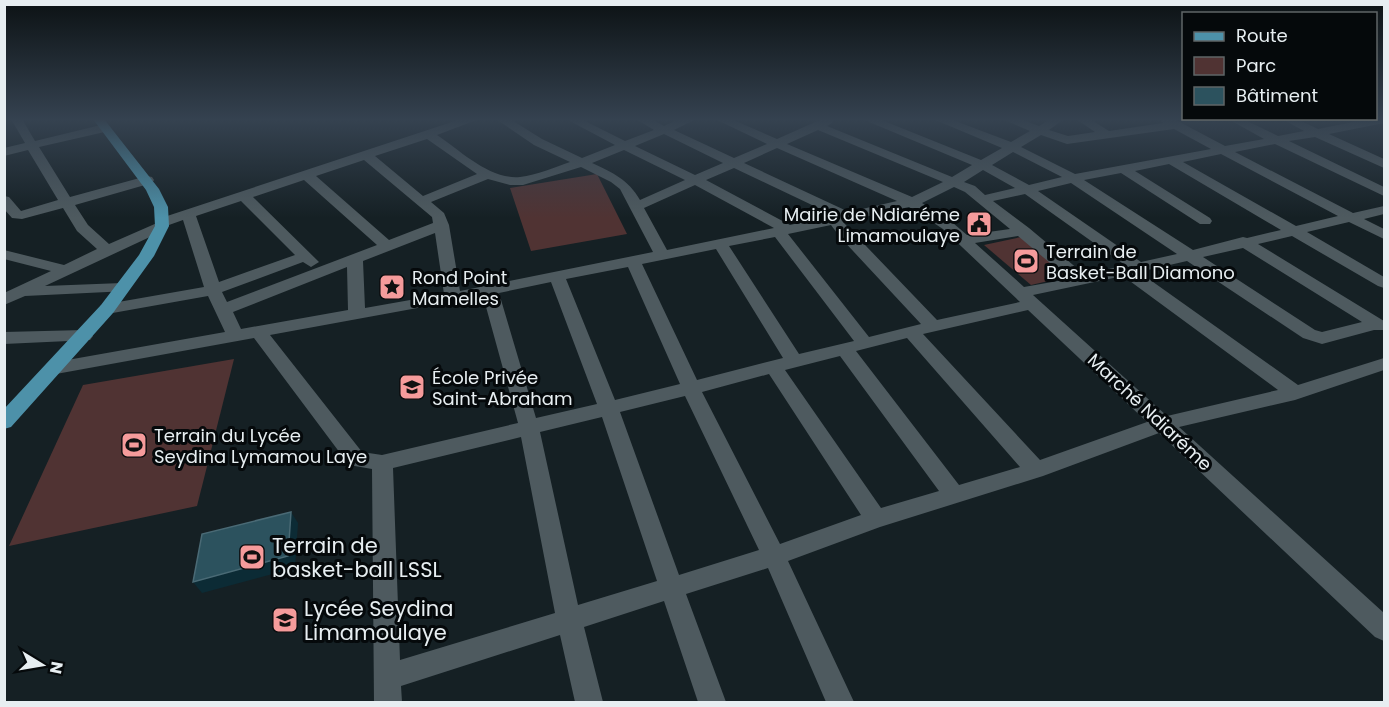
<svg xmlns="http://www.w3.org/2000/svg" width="1389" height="707" font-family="Poppins,sans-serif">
	<rect width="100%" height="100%" fill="#152024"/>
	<g fill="#503333">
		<polygon points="597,174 627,234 531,251 510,188"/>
		<polygon points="1021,237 1070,276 1031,285 984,245"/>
		<polygon points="234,359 197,506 9,546 83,385"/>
	</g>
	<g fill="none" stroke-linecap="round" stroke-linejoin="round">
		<g fill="#4e5a5f" fill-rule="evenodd">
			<path d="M11 119H22L35 141 105 124 109 125V131L39 147 70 197 147 176 152 177 154 180 152 183 75 205 88 225 109 244 157 223 158 219 461 119H479L437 135C461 151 490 180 520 177 537 175 555 167 570 162L534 145 496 119H510L542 139 582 158 615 145 566 119H581L625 141 654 130 636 119H651L664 126 679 119H696L674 130 734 158 767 144 715 119H731L777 139 822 119H833L832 123 827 126 952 177 972 165 862 119H879L981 160 1002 148 933 119H950L1011 142 1030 131 1002 119H1020L1039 126 1050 119H1064L1049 130 1068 136 1095 132 1076 119H1090L1109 131 1163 123 1159 119H1174L1225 146 1264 139 1228 119H1243L1278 136 1304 131 1282 119H1297L1318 129 1368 119H1384V123L1329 134 1384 159V168L1315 137 1289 141 1384 187V196L1275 144 1235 152 1353 213 1384 206V214L1364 219 1384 229V239L1349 222 1307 232 1384 277V288L1378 286 1292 236 1258 244 1384 321V330H1374L1322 344 1303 338 1187 261 1139 272 1298 385 1384 358V370L1295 400 1179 427 1384 613V641L1375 637 1159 433 1043 476 880 527 788 561 854 702H826L768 568 686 594 726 702H698L664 601 584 627 603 702H575L560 635 401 686 402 702H374L372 469 349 465 254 338 56 374 49 372 47 368 49 364 56 362 225 332 208 296 107 314 101 313 99 309 101 305 107 304 204 287 183 220 169 225 167 229 45 286 122 283 130 288 128 291 25 296 4 305V293L51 271 4 259V250L64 265 97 249 77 231 63 208 22 219 12 218 4 209V196L9 197 21 211 58 200 28 150 4 156V148L25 143ZM1174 129 1211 149 1075 174 1021 147 1041 135 1067 144ZM818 130 943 182 912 197 787 144ZM664 134 723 163 695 175 635 146ZM427 139 477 174 423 196 375 156ZM777 148 897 201 849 212 744 163ZM624 150 685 180 640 200C628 179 613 173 592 163ZM1013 152 1062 177 1029 185 992 165ZM1221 154 1338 216 1296 226 1183 162ZM364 160 432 217 433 223 389 240 316 176ZM1169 164 1281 230 1247 238 1243 237 1193 250 1084 180 1121 173 1200 224H1210L1212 221 1210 218 1135 171ZM581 167 611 182 620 189 653 252 460 291 449 225 444 213 431 202 488 179 510 185H523ZM734 168 833 215 790 225 706 180ZM983 170 1015 188 985 195 975 186 964 182ZM304 180 377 245 227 302 222 292 303 262 311 267 319 262 253 197ZM1071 183 1177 254 1141 262 1038 191ZM695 185 774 228 667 250 644 208ZM954 187 965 192 1010 229 967 235 953 223 922 203ZM1025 194 1125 265 1085 275 1029 228 993 201ZM241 201 295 255 219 282 196 216ZM909 207 943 229 1020 302 937 320 843 222ZM831 225 840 237 921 324 869 337 788 234ZM435 233 444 294 365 308 363 261ZM1018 236 1069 279 1024 287 975 243ZM775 237 854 341 799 354 729 246ZM1243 248 1362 322 1322 332 1315 330 1203 257ZM716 249 783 358 697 380 642 264ZM347 267 348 310 241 329 233 312ZM628 267 680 384 615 400 566 279ZM1123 276 1278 390 1167 416 1033 295ZM551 282 597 404 536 418 499 293ZM483 296 518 423 382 455 362 452 270 335ZM1028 310 1147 422 1040 460 923 334ZM907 338 1020 467 959 485 856 351ZM840 356 939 491 881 508 785 370ZM769 374 861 515 780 544 702 392ZM685 396 759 550 679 575 620 412ZM602 417 657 581 578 605 540 432ZM521 437 555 613 400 660 393 468Z"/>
			<polygon points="84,330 90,332 93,336 90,340 4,344 4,332"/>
		</g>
		<polygon fill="#4d91a9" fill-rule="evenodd" points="93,119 104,119 159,189 168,207 169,226 154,256 113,313 11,427 4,429 4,409 101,305 139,255 155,226 154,207 146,190"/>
	</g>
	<polygon fill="#0c2b35" points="291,512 298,523 295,568 202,593 193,582"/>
	<polygon fill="#2c525e" stroke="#4a6a75" stroke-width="1.5" points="291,512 288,556 193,582 202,534"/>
	<linearGradient id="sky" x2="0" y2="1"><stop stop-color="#0c1214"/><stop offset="0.55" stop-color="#354250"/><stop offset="1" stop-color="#354250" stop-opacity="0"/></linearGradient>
	<rect width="1389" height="218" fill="url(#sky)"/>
	<defs>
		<g id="civic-square" transform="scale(1.35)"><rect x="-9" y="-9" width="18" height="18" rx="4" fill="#f59b9b" stroke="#05090b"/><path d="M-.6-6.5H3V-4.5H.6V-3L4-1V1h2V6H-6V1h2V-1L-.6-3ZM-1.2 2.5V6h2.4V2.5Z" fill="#111"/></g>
		<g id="stadium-square" transform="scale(1.35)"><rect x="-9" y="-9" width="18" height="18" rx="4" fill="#f59b9b" stroke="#05090b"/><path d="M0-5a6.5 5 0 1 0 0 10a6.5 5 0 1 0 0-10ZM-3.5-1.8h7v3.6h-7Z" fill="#111"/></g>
		<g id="sight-square" transform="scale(1.35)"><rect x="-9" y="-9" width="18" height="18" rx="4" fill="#f59b9b" stroke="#05090b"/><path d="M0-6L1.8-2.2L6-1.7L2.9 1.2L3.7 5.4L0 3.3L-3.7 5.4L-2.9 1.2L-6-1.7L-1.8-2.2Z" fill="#111"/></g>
		<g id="school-square" transform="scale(1.35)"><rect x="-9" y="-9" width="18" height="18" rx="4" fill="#f59b9b" stroke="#05090b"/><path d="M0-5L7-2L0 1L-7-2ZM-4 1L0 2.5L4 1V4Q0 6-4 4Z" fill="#111"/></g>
	</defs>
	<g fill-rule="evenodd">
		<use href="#civic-square" x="979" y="224"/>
		<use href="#stadium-square" x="1026" y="261"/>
		<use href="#sight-square" x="392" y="287"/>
		<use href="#school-square" x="412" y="387"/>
		<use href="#stadium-square" x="134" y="445"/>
		<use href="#stadium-square" x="252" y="557"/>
		<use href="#school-square" x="285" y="620"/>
	</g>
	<g text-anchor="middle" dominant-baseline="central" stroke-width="6" stroke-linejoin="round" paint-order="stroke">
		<g font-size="18" fill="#e7eef1" stroke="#05090b" text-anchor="start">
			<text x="960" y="214" text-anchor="end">Mairie de Ndiaréme<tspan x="960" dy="21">Limamoulaye</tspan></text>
			<text x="1046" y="251">Terrain de<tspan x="1046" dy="21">Basket-Ball Diamono</tspan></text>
			<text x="412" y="277">Rond Point<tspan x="412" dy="21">Mamelles</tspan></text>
			<text x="432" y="377">École Privée<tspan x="432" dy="21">Saint-Abraham</tspan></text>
			<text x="154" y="435">Terrain du Lycée<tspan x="154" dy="21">Seydina Lymamou Laye</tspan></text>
		</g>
		<g font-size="18" fill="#e7eef1" stroke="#05090b">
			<text transform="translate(1150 412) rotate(43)">Marché Ndiaréme</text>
		</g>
		<g font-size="21" fill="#e7eef1" stroke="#05090b" text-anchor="start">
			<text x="272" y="545">Terrain de<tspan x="272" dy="24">basket-ball LSSL</tspan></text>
			<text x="304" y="608">Lycée Seydina<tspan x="304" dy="24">Limamoulaye</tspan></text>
		</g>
	</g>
	<rect width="1389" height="707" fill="none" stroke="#e7eef1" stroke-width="12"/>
	<rect x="1182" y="12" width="195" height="108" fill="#05090b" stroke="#5f6567" stroke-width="1.5"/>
	<rect x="1194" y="32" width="30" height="9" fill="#4d91a9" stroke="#5f6567" stroke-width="1.5"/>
	<text x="1236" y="42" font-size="18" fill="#e7eef1">Route</text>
	<rect x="1194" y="57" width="30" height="18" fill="#503333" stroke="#5f6567" stroke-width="1.5"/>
	<text x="1236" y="72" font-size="18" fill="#e7eef1">Parc</text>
	<rect x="1194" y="87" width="30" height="18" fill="#2c525e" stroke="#5f6567" stroke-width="1.5"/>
	<text x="1236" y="102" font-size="18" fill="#e7eef1">Bâtiment</text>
	<g transform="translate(42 665) rotate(101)" stroke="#05090b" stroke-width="4.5" paint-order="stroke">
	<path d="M0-4.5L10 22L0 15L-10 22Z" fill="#e7eef1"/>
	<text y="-9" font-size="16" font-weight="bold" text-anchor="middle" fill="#e7eef1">N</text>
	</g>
</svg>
